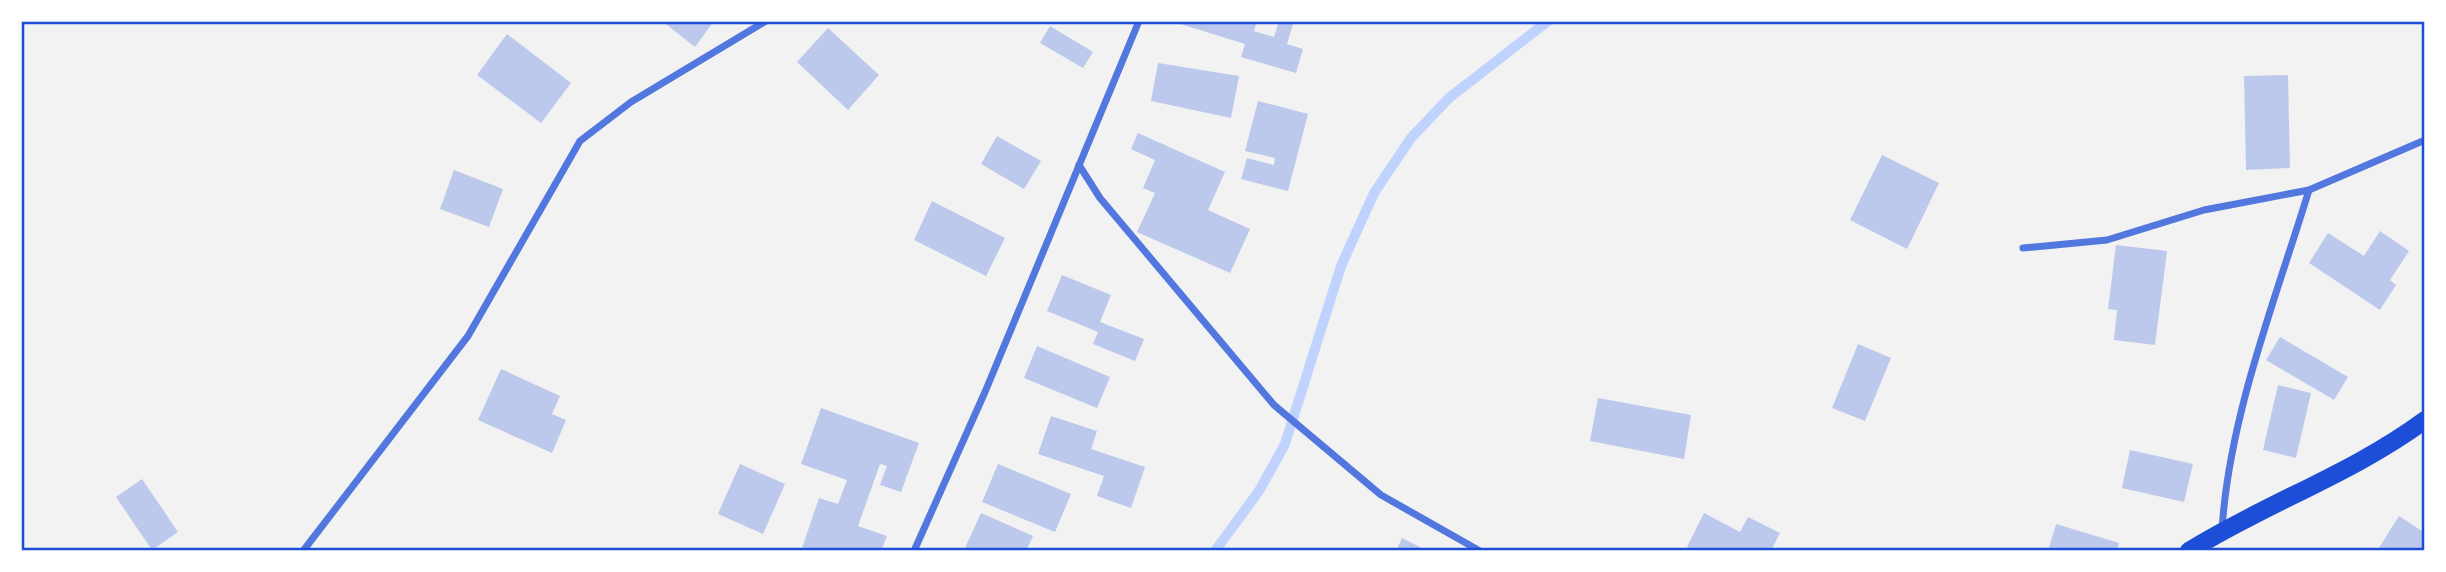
<svg xmlns="http://www.w3.org/2000/svg" width="2446" height="572" font-family="Arial,sans-serif">
	<rect width="100%" height="100%" fill="#f2f2f2"/>
	<g fill="none" stroke-linecap="round" stroke-linejoin="round">
		<polyline stroke="#bfd3fe" stroke-width="10" points="1215,551 1259,491 1285,444 1341,266 1374,193 1411,138 1449,98 1548,21"/>
	</g>
	<g fill="#bdc9ec">
		<polygon points="662,21 714,21 695,47"/>
		<polygon points="1171,21 1257,21 1254,31 1274,37 1279,21 1293,24 1287,44 1303,49 1296,73 1241,57 1245,44"/>
		<polygon points="1050,26 1093,52 1083,68 1040,43"/>
		<polygon points="828,28 879,75 848,110 797,62"/>
		<polygon points="507,34 571,83 541,123 477,75"/>
		<polygon points="1158,63 1239,76 1231,118 1151,101"/>
		<polygon points="2288,75 2290,168 2246,170 2244,76"/>
		<polygon points="1258,101 1308,114 1288,191 1241,179 1247,158 1274,165 1275,158 1245,151"/>
		<polygon points="1138,133 1225,172 1208,210 1250,229 1230,273 1137,232 1155,193 1143,188 1155,160 1131,149"/>
		<polygon points="997,136 1041,161 1024,189 981,164"/>
		<polygon points="1882,155 1939,183 1907,249 1850,220"/>
		<polygon points="454,170 503,189 489,227 440,209"/>
		<polygon points="932,201 1005,238 986,276 914,240"/>
		<polygon points="2380,231 2409,251 2390,280 2396,285 2380,310 2309,263 2328,233 2364,256"/>
		<polygon points="2116,245 2167,251 2155,345 2114,340 2117,310 2108,309"/>
		<polygon points="1062,275 1111,295 1100,322 1144,339 1135,361 1093,344 1098,332 1047,311"/>
		<polygon points="2280,337 2348,377 2334,400 2266,360"/>
		<polygon points="1858,344 1891,358 1865,421 1832,408"/>
		<polygon points="1037,346 1110,377 1097,408 1024,378"/>
		<polygon points="501,369 560,396 552,414 566,420 552,453 478,420"/>
		<polygon points="2278,385 2311,393 2296,458 2263,450"/>
		<polygon points="1598,398 1691,415 1684,459 1590,441"/>
		<polygon points="821,408 919,443 901,492 880,485 887,466 880,464 858,526 887,536 881,551 801,551 819,498 838,504 847,480 801,464"/>
		<polygon points="1051,416 1097,431 1091,449 1145,467 1131,508 1097,496 1104,476 1038,454"/>
		<polygon points="2130,450 2193,464 2184,502 2122,488"/>
		<polygon points="740,464 785,484 763,534 718,514"/>
		<polygon points="998,464 1071,494 1055,532 982,502"/>
		<polygon points="142,479 178,532 152,550 116,497"/>
		<polygon points="981,513 1033,536 1026,551 965,548"/>
		<polygon points="1704,513 1740,532 1748,517 1780,533 1771,551 1694,551 1687,547"/>
		<polygon points="2399,516 2425,533 2425,551 2377,551"/>
		<polygon points="2056,524 2119,543 2116,551 2048,551"/>
		<polygon points="1402,538 1428,551 1396,551"/>
	</g>
	<g fill="none" stroke-linecap="round" stroke-linejoin="round">
		<g stroke="#5277de" stroke-width="7">
			<polyline points="1079,165 1100,198 1274,405 1381,495 1480,551"/>
			<polyline points="2023,248 2107,240 2204,210 2309,190 2425,140"/>
			<path d="M2222 530C2229 416 2276 298 2309 190"/>
			<polyline points="303,551 468,336 580,141 631,102 766,21"/>
			<polyline points="914,551 985,392 1139,21"/>
		</g>
		<path stroke="#1d4ed8" stroke-width="18" d="M2189 551C2266 503 2352 474 2425 420"/>
	</g>
	<rect width="2446" height="572" fill="none" stroke="#ffffff" stroke-width="46"/>
	<rect x="23" y="23" width="2400" height="526" fill="none" stroke="#1d4ed8" stroke-width="2.5"/>
</svg>
